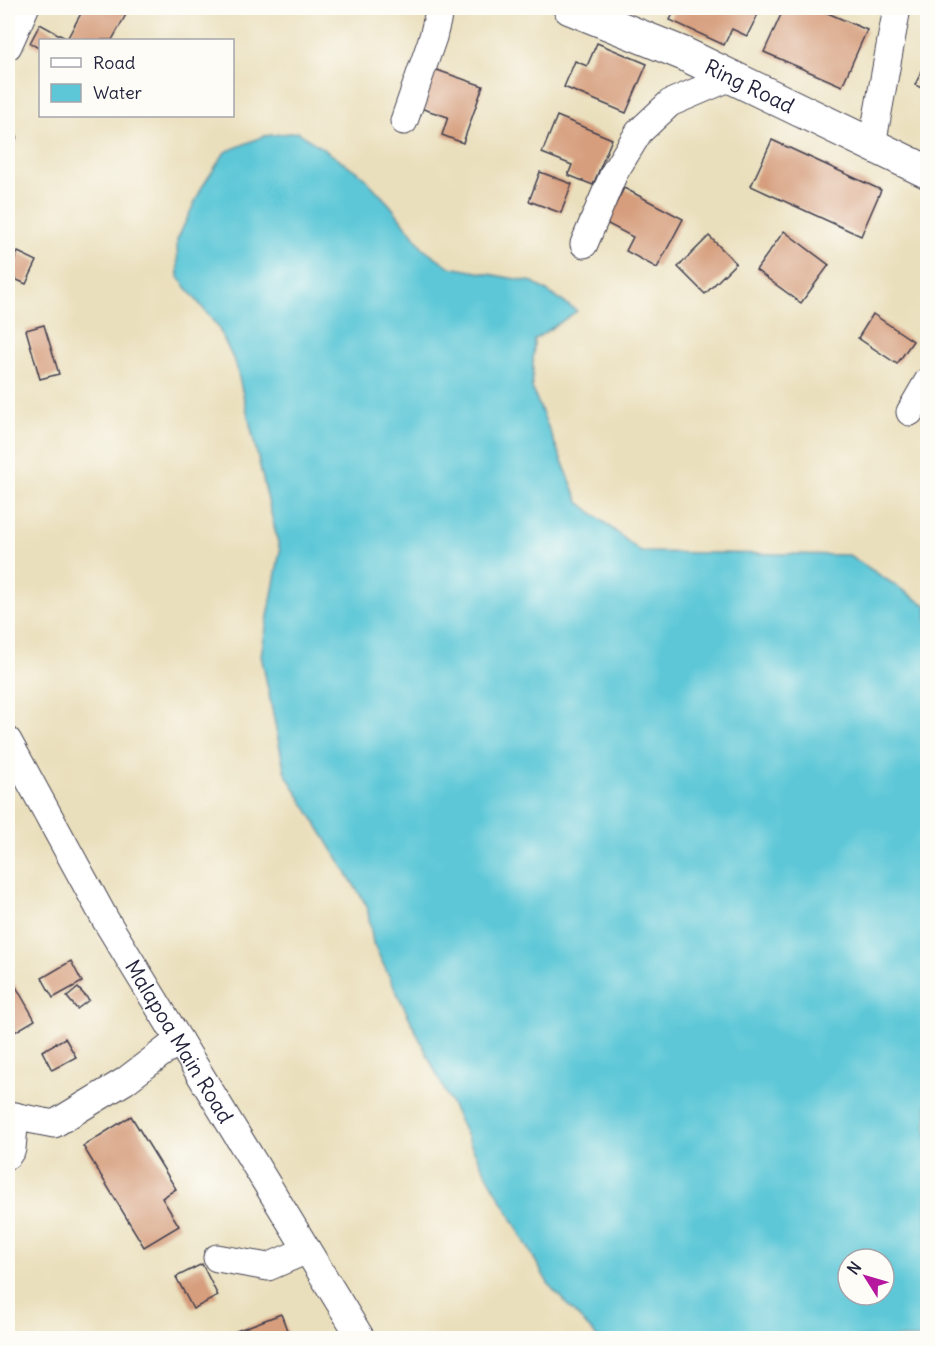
<svg xmlns="http://www.w3.org/2000/svg" width="935" height="1346" font-family="Delius,sans-serif">
	<rect width="100%" height="100%" fill="#fdfcf7"/>
	<filter id="ink" filterUnits="userSpaceOnUse"><feTurbulence type="fractalNoise" baseFrequency=".0167" numOctaves="2"/><feDisplacementMap in="SourceGraphic" scale="12" xChannelSelector="R" yChannelSelector="G"/><feConvolveMatrix kernelMatrix="1 2 1 2 8 2 1 2 1" color-interpolation-filters="sRGB"/></filter>
	<filter id="wash" filterUnits="userSpaceOnUse"><feTurbulence type="fractalNoise" baseFrequency=".008" numOctaves="4" result="noise"/><feDisplacementMap in="SourceGraphic" scale="24" xChannelSelector="R" yChannelSelector="G"/><feGaussianBlur stdDeviation="1.35" result="paint"/><feColorMatrix in="noise" values="0 0 0 0 0 0 0 0 0 0 0 0 0 0 0 0 0 1.4 0 .05"/><feComposite in="paint" operator="in"/></filter>
	<g filter="url(#wash)">
		<rect width="100%" height="100%" fill="#eadfbc"/>
		<path fill="#5dc7d7" stroke="#407489" stroke-width="1.5" fill-rule="evenodd" d="M298 132 362 175 390 205 423 248 450 267 533 282 577 311 534 340 532 388 579 502 641 552 849 555 927 606V1338H598L549 1285 474 1151 373 943 367 906 285 773 261 655 280 551 236 365 218 327 178 277 177 240 202 187 225 152 264 136ZM848 1259H884V1295H848Z"/>
		<g id="blocks">
			<g fill="#d69e7d">
				<polygon points="84,8 129,9 112,40 40,40 40,49 30,43 40,24 67,39"/>
				<polygon points="676,8 761,8 747,36 732,29 724,45 670,20"/>
				<polygon points="784,8 816,8 867,30 842,86 764,52"/>
				<polygon points="597,43 647,64 626,113 564,87 575,61 587,66"/>
				<polygon points="928,58 928,91 915,85"/>
				<polygon points="431,68 483,86 463,143 442,135 448,117 417,107"/>
				<polygon points="557,116 612,139 593,185 568,175 572,165 542,153"/>
				<polygon points="8,132 17,136 11,152 8,151"/>
				<polygon points="772,140 881,190 861,236 751,186"/>
				<polygon points="540,172 572,184 561,213 529,201"/>
				<polygon points="624,188 683,219 657,268 626,251 633,237 606,223"/>
				<polygon points="784,231 829,265 801,303 756,270"/>
				<polygon points="709,236 736,263 705,294 678,267"/>
				<polygon points="18,252 37,261 26,284 8,276"/>
				<polygon points="873,314 913,341 897,364 858,338"/>
				<polygon points="44,325 59,374 40,379 26,330"/>
				<polygon points="71,961 82,982 53,998 42,978"/>
				<polygon points="14,983 35,1020 8,1036 8,987"/>
				<polygon points="78,988 89,1000 77,1009 67,997"/>
				<polygon points="65,1038 76,1057 52,1070 42,1051"/>
				<polygon points="131,1116 176,1189 162,1198 179,1226 144,1247 83,1146"/>
				<polygon points="202,1264 218,1296 193,1309 176,1277"/>
				<polygon points="281,1314 290,1338 233,1338 231,1333"/>
			</g>
		</g>
	</g>
	<g filter="url(#ink)">
		<use href="#blocks" fill-opacity="0" stroke="#403e4e" stroke-width="1.5"/>
		<g fill="none" stroke-linecap="round" stroke-linejoin="round">
			<g stroke="#403e4e" stroke-width="29">
				<g id="minor">
					<polyline points="8,46 25,8"/>
					<polyline points="404,121 433,37 440,8"/>
					<polyline points="872,145 897,8"/>
					<polyline points="584,244 614,173 639,132 670,103 731,77"/>
					<polyline points="910,412 928,381"/>
					<path id="s1" d="M8 741 105 919 361 1338"/>
					<polyline points="8,1115 54,1124 125,1081 179,1040"/>
					<polyline points="8,1155 12,1149 15,1116"/>
					<polyline points="217,1258 268,1267 307,1250"/>
				</g>
			</g>
			<g stroke="#403e4e" stroke-width="35">
				<g id="major">
					<path id="s2" d="M570 8 684 54 928 172"/>
				</g>
			</g>
			<use href="#minor" stroke="#fff" stroke-width="27"/>
			<use href="#major" stroke="#fff" stroke-width="33"/>
		</g>
	</g>
	<g text-anchor="middle" dominant-baseline="central" stroke-width="5" stroke-linejoin="round" paint-order="stroke">
		<g font-size="21" fill="#22223b" stroke="#fdfcf7">
			<text stroke="none"><textPath href="#s2" startOffset="196">Ring Road</textPath></text>
			<text stroke="none"><textPath href="#s1" startOffset="346">Malapoa Main Road</textPath></text>
		</g>
	</g>
	<rect width="935" height="1346" fill="none" stroke="#fdfcf7" stroke-width="30"/>
	<rect x="39" y="39" width="195" height="78" fill="#fdfcf7" stroke="#a5a5ac" stroke-width="1.5"/>
	<rect x="51" y="58" width="30" height="9" fill="#ffffff" stroke="#a5a5ac" stroke-width="1.5"/>
	<text x="93" y="69" font-size="18" fill="#22223b">Road</text>
	<rect x="51" y="84" width="30" height="18" fill="#5dc7d7" stroke="#a5a5ac" stroke-width="1.5"/>
	<text x="93" y="99" font-size="18" fill="#22223b">Water</text>
	<g transform="translate(866 1277) rotate(307)"><circle r="28" fill="#fdfcf7" stroke="#a5a5ac" stroke-width="1.5"/>
	<path d="M0-4.5L10 22L0 15L-10 22Z" fill="#b5179e"/>
	<text y="-9" font-size="16" font-weight="bold" text-anchor="middle" fill="#22223b">N</text>
	</g>
</svg>
